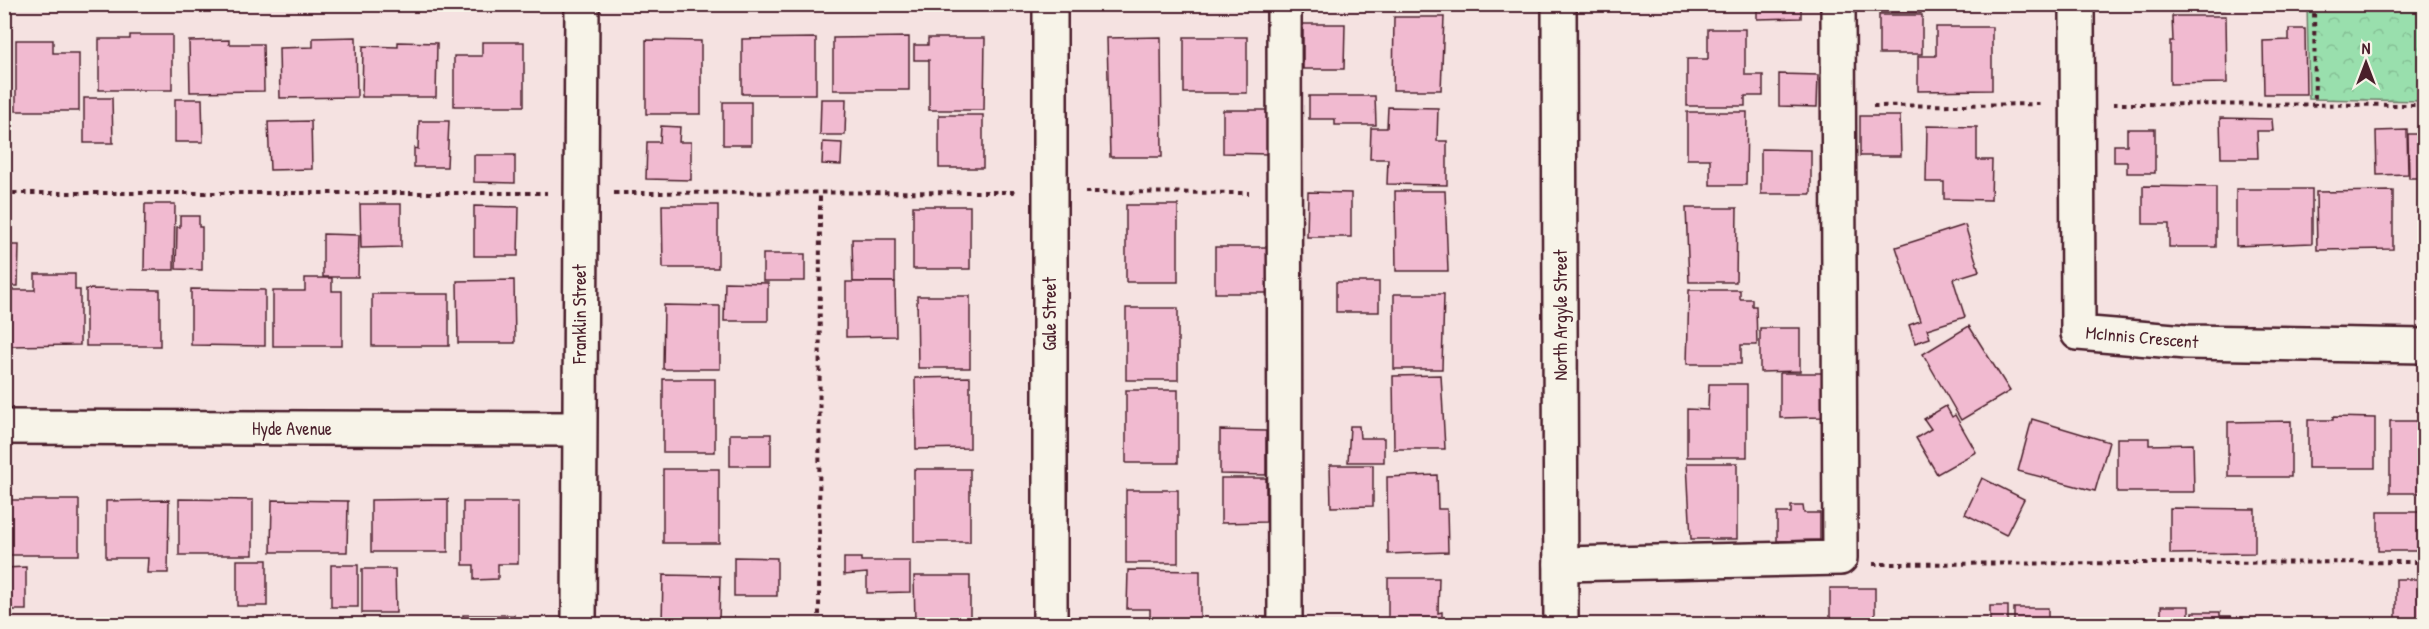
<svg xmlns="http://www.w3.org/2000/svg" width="2429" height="629" font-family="'Patrick Hand',sans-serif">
	<defs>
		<pattern id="park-crowns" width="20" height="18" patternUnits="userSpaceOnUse" patternTransform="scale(1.5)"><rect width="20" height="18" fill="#99dfad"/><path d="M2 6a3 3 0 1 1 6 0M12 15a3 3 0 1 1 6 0" fill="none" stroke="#85bf95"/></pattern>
	</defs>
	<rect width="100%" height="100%" fill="#f5e2e1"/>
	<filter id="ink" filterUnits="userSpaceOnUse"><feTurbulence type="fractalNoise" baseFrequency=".0167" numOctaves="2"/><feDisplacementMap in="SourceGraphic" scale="12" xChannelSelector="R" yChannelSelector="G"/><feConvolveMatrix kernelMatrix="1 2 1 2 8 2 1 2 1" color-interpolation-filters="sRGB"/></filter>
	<g filter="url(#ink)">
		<polygon fill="url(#park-crowns)" stroke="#727f6c" stroke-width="1.5" points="2307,5 2424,5 2424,101 2309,99"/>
		<g fill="#f1bad0" stroke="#4a1f2b" stroke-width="1.5">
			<polygon points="1757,4 1801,4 1801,18 1757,19"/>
			<rect x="1879" y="4" width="42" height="9"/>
			<rect x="2173" y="4" width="52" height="5"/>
			<rect x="1879" y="15" width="43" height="39"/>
			<polygon points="2172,16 2226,16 2227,83 2170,84 2170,41 2173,41"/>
			<polygon points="1394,17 1444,17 1441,90 1393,90"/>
			<polygon points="1303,24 1345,24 1344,69 1303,69"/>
			<polygon points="1936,27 1992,27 1992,90 1918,91 1918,56 1936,56"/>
			<polygon points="1708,29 1745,29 1745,75 1763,75 1763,96 1745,96 1745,106 1687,106 1687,59 1708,59"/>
			<polygon points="2289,29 2305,29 2306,94 2264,94 2263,41 2289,40"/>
			<polygon points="130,35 172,35 172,90 99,90 99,39 130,39"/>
			<polygon points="356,37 357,97 280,98 279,48 313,47 313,38"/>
			<polygon points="909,37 909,90 833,90 833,38"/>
			<polygon points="1161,37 1162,157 1110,157 1107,38"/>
			<rect x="1184" y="37" width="63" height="56"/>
			<polygon points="816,38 816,94 742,94 742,39"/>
			<polygon points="928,38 985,38 984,110 929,110 929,60 914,60 914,45 928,45"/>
			<polygon points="16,40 53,40 53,53 79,53 79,111 16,111"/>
			<polygon points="229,40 229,44 263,44 264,91 190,92 189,41"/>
			<polygon points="646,40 701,41 701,114 646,114"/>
			<polygon points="398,42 437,43 436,97 362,97 363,46 398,47"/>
			<polygon points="482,42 524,42 524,106 454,106 454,56 482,56"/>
			<polygon points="1779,74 1818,75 1817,107 1779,106"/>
			<polygon points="1309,96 1375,96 1376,125 1335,125 1335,119 1309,119"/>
			<polygon points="84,98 112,98 113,143 84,143"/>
			<polygon points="175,99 202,99 203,142 175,142"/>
			<polygon points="821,99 846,99 845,135 820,135"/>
			<rect x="723" y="102" width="28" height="43"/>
			<polygon points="1388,107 1438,108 1437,141 1447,141 1447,185 1387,184 1388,159 1370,159 1371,128 1387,128"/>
			<polygon points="1223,110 1268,110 1268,154 1223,153"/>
			<polygon points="1687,112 1747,112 1746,185 1710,185 1710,159 1687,159"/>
			<rect x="939" y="115" width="44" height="53"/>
			<polygon points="1860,116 1900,116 1901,156 1860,156"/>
			<polygon points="2220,118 2272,119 2273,131 2257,131 2258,158 2221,158"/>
			<polygon points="311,121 312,169 270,170 268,122"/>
			<polygon points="419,121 449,121 447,167 414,167 414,148 418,149"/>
			<polygon points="661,126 680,127 679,142 691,142 691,180 646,179 647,142 660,142"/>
			<polygon points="1927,126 1977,127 1977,160 1992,160 1991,200 1944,199 1944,182 1926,182"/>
			<polygon points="2127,129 2155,129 2155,173 2127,173 2127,162 2114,162 2114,145 2127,145"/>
			<polygon points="2407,130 2408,174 2377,175 2376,131"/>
			<polygon points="2408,134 2424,134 2424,178 2409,178"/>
			<polygon points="823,142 842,143 841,165 822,164"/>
			<polygon points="1761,149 1811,150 1811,194 1761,194"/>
			<polygon points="474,155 515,155 515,183 474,182"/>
			<polygon points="2143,186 2216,187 2216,247 2169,247 2169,224 2143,224"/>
			<polygon points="2236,189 2312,189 2312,243 2236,246"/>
			<polygon points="1395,191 1445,191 1448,271 1396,271"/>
			<polygon points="2393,191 2393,249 2317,250 2316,192"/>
			<polygon points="1308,192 1351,193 1351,237 1307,237"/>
			<polygon points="145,204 175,204 174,270 144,270"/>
			<polygon points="360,204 401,204 401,247 361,248"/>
			<polygon points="662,205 718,205 718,268 663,268"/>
			<rect x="1126" y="205" width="52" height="77"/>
			<polygon points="474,206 519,207 518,256 474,256"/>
			<rect x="913" y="206" width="57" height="63"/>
			<polygon points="1686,208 1737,208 1736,282 1689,282"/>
			<polygon points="180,216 199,216 199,227 202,227 202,270 176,269 177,227 180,227"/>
			<polygon points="1965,225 1979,271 1953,279 1965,317 1927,329 1930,338 1915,343 1909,325 1920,321 1896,247"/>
			<polygon points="4,228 8,228 8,245 19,245 18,286 4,286"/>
			<polygon points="323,234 359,235 358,277 323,277"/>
			<polygon points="852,239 895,239 895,282 853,282"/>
			<rect x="1215" y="247" width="54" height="46"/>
			<rect x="763" y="254" width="42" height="27"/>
			<polygon points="35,274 75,274 75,290 80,290 80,345 7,346 6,290 35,290"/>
			<polygon points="305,278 332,278 332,291 342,291 342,346 273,346 273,291 305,291"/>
			<polygon points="514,280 515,343 458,343 457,281"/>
			<polygon points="725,282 768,283 768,321 724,321"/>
			<polygon points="846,282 895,282 896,336 846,337"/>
			<rect x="1336" y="282" width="43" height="30"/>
			<polygon points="86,289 160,290 160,346 86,346"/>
			<polygon points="191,289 265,290 265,346 191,345"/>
			<polygon points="1689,290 1740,290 1740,299 1752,299 1752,306 1756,306 1757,345 1741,345 1741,364 1687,364"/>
			<rect x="372" y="294" width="77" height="52"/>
			<polygon points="1394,294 1444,294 1442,369 1394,369"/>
			<polygon points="917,296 970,296 970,368 918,368"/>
			<polygon points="664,305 720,306 720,369 663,369"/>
			<rect x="1126" y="308" width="52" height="72"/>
			<polygon points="1969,326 2010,391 1961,420 1923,354"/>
			<polygon points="1760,328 1800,328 1800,371 1760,372"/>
			<polygon points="1780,373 1822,373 1823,417 1780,418"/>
			<polygon points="1441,375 1445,449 1394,449 1393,376"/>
			<polygon points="970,377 970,448 916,449 915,378"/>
			<rect x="663" y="379" width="52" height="73"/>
			<polygon points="1709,384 1747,384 1747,457 1687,457 1687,409 1708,410"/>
			<rect x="1126" y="390" width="52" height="73"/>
			<polygon points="1946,406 1952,417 1955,415 1976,452 1937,474 1916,438 1931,429 1924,419"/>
			<polygon points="2333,417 2375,418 2375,468 2308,468 2308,420 2333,420"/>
			<polygon points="2032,419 2109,442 2095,491 2018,471"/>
			<polygon points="2291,421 2291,477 2228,477 2228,422"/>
			<rect x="2390" y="421" width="34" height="72"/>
			<polygon points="1350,426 1359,426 1360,438 1384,438 1384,462 1348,462"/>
			<polygon points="1220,430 1266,431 1266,475 1220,474"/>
			<rect x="730" y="434" width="41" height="32"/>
			<polygon points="2117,438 2149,438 2149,445 2193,444 2194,492 2117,492"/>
			<polygon points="1687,463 1737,463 1737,539 1691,539"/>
			<polygon points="1330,465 1373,465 1373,506 1331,507"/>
			<rect x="663" y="469" width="56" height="74"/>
			<rect x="914" y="469" width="56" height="73"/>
			<polygon points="1437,475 1438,509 1447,509 1448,552 1388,554 1387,477"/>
			<polygon points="1221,478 1266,478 1266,522 1221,523"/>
			<polygon points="1982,478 2024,499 2006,535 1965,514"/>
			<rect x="1126" y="490" width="52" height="73"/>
			<polygon points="179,499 253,500 253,555 179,555"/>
			<polygon points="448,499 448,552 371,552 371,500"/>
			<rect x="6" y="500" width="73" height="55"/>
			<polygon points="169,500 168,573 147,573 148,558 106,558 106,501"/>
			<polygon points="272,500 348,501 347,552 271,552"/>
			<polygon points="463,502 518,502 518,564 498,564 498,579 474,580 474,565 463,565"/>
			<polygon points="1791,506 1803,506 1804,513 1820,513 1820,540 1777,541 1777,513 1791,513"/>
			<polygon points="2170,508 2255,509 2255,553 2170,554"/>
			<rect x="2378" y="512" width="46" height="39"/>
			<polygon points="734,557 777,558 777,596 734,596"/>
			<polygon points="844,558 861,558 861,561 910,561 910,592 867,593 867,573 844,575"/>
			<rect x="237" y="560" width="30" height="46"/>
			<rect x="331" y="565" width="27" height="42"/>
			<polygon points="26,567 26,610 4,610 4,568"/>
			<polygon points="362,569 395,569 396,613 362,613"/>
			<polygon points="1128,570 1200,571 1200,624 1150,624 1150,609 1127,609"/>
			<polygon points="663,575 720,576 719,624 662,624"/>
			<polygon points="914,576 970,576 970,624 915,624"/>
			<polygon points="1388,578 1439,578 1438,613 1442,612 1442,624 1388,624"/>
			<rect x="2396" y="579" width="28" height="45"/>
			<rect x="1830" y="588" width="45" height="36"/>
			<rect x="1990" y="606" width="18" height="18"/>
			<rect x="2161" y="606" width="28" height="18"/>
			<rect x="2014" y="608" width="34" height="16"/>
			<polygon points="2193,612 2220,612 2220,616 2231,616 2231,624 2193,624"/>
			<rect x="463" y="615" width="51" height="9"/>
			<polygon points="1736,619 1736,624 1694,624 1694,620"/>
			<polygon points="1264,620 1264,624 1200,624 1200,621"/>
		</g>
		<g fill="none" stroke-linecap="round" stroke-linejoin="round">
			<g stroke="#4a1f2b" stroke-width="38">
				<g id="minor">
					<polyline points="1284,4 1285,624"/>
					<polyline points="1559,4 1561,624"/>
					<polyline points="2077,4 2078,333 2186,342 2424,346"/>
					<polyline points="4,427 579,429"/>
					<polyline points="1561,564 1840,558 1838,4"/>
					<polyline points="579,624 582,4"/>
					<polyline points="1050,624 1050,4"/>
				</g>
			</g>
			<g stroke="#4a1f2b" stroke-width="4" stroke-dasharray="4.5 4.5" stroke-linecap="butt">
				<polyline points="2314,4 2315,105"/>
				<polyline points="2113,104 2424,105"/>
				<polyline points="1873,106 2042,104"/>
				<polyline points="1085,192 1249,193"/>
				<polyline points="4,193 547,193"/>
				<polyline points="614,193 1015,192"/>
				<polyline points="1873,564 2424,562"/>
				<polyline points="819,624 820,194"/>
			</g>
			<use href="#minor" stroke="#f7f3e8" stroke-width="33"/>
		</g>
	</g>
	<g text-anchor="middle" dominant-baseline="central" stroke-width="6" stroke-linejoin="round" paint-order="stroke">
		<g font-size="18" fill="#4a1f2b" stroke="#f7f3e8">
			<text transform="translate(579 314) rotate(-90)">Franklin Street</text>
			<text transform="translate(1049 314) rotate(-90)">Gale Street</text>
			<text transform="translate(1560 315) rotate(-90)">North Argyle Street</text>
			<text transform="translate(2142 337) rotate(5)">McInnis Crescent</text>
			<text x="292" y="428">Hyde Avenue</text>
		</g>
	</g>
	<rect width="2429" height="629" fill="none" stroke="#f7f3e8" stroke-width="24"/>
	<rect x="12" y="12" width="2405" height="605" fill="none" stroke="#4a1f2b" stroke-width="2" filter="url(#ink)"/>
	<g transform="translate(2366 63)" stroke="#f7f3e8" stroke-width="4.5" paint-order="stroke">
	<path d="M0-4.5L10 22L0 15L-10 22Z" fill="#4a1f2b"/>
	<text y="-9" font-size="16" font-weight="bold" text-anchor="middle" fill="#4a1f2b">N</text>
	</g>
</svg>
